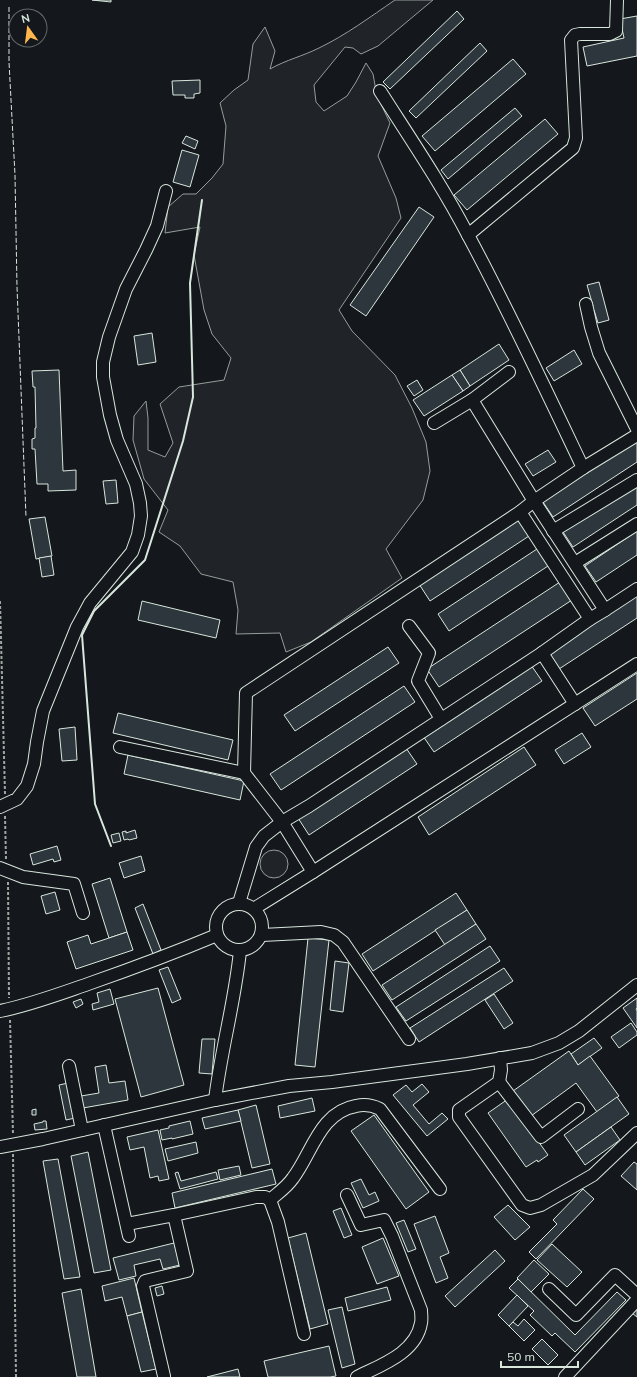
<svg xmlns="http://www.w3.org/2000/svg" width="637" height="1377" font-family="Mulish,sans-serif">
	<rect width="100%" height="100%" fill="#14181c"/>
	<g fill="#202428" stroke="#939e99">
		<path d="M395 0H433L378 46 361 54 353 48 345 47 314 85 316 102 324 111 347 96 356 82 366 63 373 74 377 96 390 123 378 156 396 198 401 218 339 310 352 331 395 375 412 408 426 442 430 471 423 500 386 549 402 578 311 642 286 652 280 633 236 634 238 610 233 582 201 574 180 546 159 532 168 510 144 479 133 440 134 416 146 401 148 418V450L165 457 173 443 160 404 179 387 224 380 231 358 212 334 204 310 194 255 200 227 165 233 168 207 183 194H196L212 178 223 164 226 126 220 103 234 90 248 80 253 44 265 27 275 51 270 69C286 60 303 56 319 48 346 35 370 17 395 0Z"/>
		<circle cx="274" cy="864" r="14"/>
	</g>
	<g fill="#2c363c" stroke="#d8e6dc">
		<polygon points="92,0 111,0 111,2"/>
		<polygon points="457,11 464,19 390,89 383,82"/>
		<polygon points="637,16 637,56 587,66 583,47 624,38 620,19"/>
		<polygon points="480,43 487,51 416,118 409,111"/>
		<polygon points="513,59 526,74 435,151 422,136"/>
		<polygon points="200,80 200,93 194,94 194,98 185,98 185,95 173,95 172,81"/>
		<polygon points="515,108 522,116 448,179 441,170"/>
		<polygon points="545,119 558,134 467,210 454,195"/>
		<polygon points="186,136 198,141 195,149 182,143"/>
		<polygon points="182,150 199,155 190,187 173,182"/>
		<polygon points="419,207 434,217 366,316 350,305"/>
		<polygon points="599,282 609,320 598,323 594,310 593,311 591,307 593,306 587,285"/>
		<polygon points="152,333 156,362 138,365 134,336"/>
		<polygon points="499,344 509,360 470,386 460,370"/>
		<polygon points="574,350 582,364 554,381 546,368"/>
		<polygon points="59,370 63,471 76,470 76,490 48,491 48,484 37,484 35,449 32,449 32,439 35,438 35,428 36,428 35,387 33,387 32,371"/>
		<polygon points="460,370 470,386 463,391 452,375"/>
		<polygon points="452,375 463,391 424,416 413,400"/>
		<polygon points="417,380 423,390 414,396 407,386"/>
		<polygon points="637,440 637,462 553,517 543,502"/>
		<polygon points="548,450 556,462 533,476 525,464"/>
		<polygon points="116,480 118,503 106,504 103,481"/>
		<polygon points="637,483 637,505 573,547 563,532"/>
		<polygon points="45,517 52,556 36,559 29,519"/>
		<polygon points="517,519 529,536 430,601 419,584"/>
		<polygon points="637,531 637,555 596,582 585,566"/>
		<polygon points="537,549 548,566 449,631 438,614"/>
		<polygon points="51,556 54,575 42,577 39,558"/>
		<polygon points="560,582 572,600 439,687 427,669"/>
		<polygon points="637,595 637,618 559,669 548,653"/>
		<polygon points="142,601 220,620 216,638 138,620"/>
		<polygon points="388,647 399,663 295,731 284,715"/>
		<polygon points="531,665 542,681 434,752 423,736"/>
		<polygon points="637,673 637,699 595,726 583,708"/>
		<polygon points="404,686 415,702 281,790 270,774"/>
		<polygon points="118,713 233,740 228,760 113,733"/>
		<polygon points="75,727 77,760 62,761 59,729"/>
		<polygon points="582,733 591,747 564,764 555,750"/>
		<polygon points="524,747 536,765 429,835 418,817"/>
		<polygon points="406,748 417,764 309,835 298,818"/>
		<polygon points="128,755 244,781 240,800 124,774"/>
		<polygon points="135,830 137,838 129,840 128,839 124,840 122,832 126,831 126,833"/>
		<polygon points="119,833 121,841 113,843 111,835"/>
		<polygon points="57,846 61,860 54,862 53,859 33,865 30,854"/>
		<polygon points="141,856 145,871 124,878 119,863"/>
		<polygon points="110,878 127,932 109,938 92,884"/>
		<polygon points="55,892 60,910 46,914 41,896"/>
		<polygon points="456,893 467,910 373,971 362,954"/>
		<polygon points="143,904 161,950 153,954 135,908"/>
		<polygon points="467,910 476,924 445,945 435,930"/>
		<polygon points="476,924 486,939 392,1000 382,985"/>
		<polygon points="127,932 133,950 76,969 67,942 88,935 91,944"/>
		<polygon points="308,938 329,940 315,1067 295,1065"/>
		<polygon points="490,946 500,961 406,1021 396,1007"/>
		<polygon points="335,961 349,963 343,1012 330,1010"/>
		<polygon points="168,967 181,999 172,1003 159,970"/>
		<polygon points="504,968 513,981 419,1042 410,1028"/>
		<polygon points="158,988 184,1085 141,1097 115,999"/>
		<polygon points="110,989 114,1004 93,1010 92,1004 99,1002 97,993"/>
		<polygon points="494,994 513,1023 504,1029 485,1000"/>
		<polygon points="637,998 637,1008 636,1009 637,1011 637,1028 623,1008"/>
		<polygon points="81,999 83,1004 76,1008 73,1002"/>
		<polygon points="631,1023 637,1032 637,1035 619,1048 611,1037"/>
		<polygon points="594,1038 602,1048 578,1065 571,1054"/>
		<polygon points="202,1039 215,1039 212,1074 199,1073"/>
		<polygon points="569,1051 578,1065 590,1056 619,1096 597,1112 576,1083 531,1116 513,1091"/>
		<polygon points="106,1065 109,1083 125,1081 128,1100 83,1108 81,1096 99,1093 95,1067"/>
		<polygon points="68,1083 75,1118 66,1120 59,1085"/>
		<polygon points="422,1084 429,1092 413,1105 429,1124 442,1113 448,1119 427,1136 393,1095 406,1085 412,1092"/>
		<polygon points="617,1097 629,1114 576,1152 564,1135"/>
		<polygon points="312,1098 315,1111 280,1118 278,1106"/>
		<polygon points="508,1099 548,1155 538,1162 537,1160 526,1167 488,1113"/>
		<polygon points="256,1105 270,1164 252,1168 238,1110"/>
		<polygon points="36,1109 36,1115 32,1115 32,1110"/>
		<polygon points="238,1110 241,1121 205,1129 202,1118"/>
		<polygon points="374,1115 429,1192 406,1209 351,1131"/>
		<polygon points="43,1121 46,1121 47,1129 35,1130 34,1124 43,1122"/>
		<polygon points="190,1121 193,1134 172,1139 172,1138 162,1140 160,1130 169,1128 169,1126"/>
		<polygon points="611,1127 620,1140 585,1165 576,1152"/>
		<polygon points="158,1130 169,1179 159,1181 158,1176 150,1178 144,1147 130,1150 127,1137"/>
		<polygon points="196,1142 198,1153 168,1161 165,1149"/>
		<polygon points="88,1152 111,1270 94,1273 71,1156"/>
		<polygon points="58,1159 80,1277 64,1279 43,1161"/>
		<polygon points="634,1162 637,1164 637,1190 621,1176"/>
		<polygon points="239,1166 241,1175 220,1180 218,1170"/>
		<polygon points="272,1169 276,1184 175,1208 172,1193"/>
		<polygon points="178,1172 181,1181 216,1172 218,1179 180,1189 175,1173"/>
		<polygon points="361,1179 369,1195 375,1192 379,1201 363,1208 351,1183"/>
		<polygon points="583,1189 594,1199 536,1259 529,1252 557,1224 553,1220"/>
		<polygon points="508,1205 530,1227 515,1240 494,1217"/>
		<polygon points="341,1208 352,1235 344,1238 333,1211"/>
		<polygon points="435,1216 449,1253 440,1257 448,1278 436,1283 414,1224"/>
		<polygon points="404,1220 416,1249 408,1252 396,1223"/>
		<polygon points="306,1233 328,1324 310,1329 288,1238"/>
		<polygon points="383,1238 399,1276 377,1284 362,1247"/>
		<polygon points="174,1243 180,1265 163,1269 160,1259 134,1265 136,1276 119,1280 113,1258"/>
		<polygon points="552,1244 582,1272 567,1287 537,1260"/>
		<polygon points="495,1250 505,1261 455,1307 445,1296"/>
		<polygon points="534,1260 549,1274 531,1292 517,1278"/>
		<polygon points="134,1278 142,1312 127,1316 122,1297 105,1301 102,1286"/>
		<polygon points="518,1279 575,1335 617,1292 626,1300 575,1352 555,1333 552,1336 530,1315 534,1311 509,1288"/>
		<polygon points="162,1286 164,1294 157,1296 155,1288"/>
		<polygon points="387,1287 391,1300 348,1311 345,1298"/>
		<polygon points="81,1289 96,1377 77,1377 62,1293"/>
		<polygon points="517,1295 528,1306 509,1326 498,1315"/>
		<polygon points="342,1307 355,1364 342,1368 328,1310"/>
		<polygon points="637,1308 637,1317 632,1313"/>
		<polygon points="142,1312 156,1369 141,1372 127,1316"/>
		<polygon points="524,1319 535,1330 524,1341 509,1326 513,1322 518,1326"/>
		<polygon points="542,1339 558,1355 548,1365 532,1349"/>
		<polygon points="329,1346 336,1376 330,1377 268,1377 264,1361"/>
		<polygon points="238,1369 240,1377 207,1377"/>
	</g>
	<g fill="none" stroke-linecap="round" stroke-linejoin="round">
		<g stroke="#d8e6dc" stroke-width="14">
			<g id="minor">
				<path d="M380 91C410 138 442 185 468 235 509 311 546 390 583 468"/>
				<polyline points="468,235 573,148 576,138 571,40 575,35 580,34 610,34 616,31 617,0"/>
				<polyline points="586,304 591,327 599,353 637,429"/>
				<polyline points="434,423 472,400 509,372"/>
				<polyline points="520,512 590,619 605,610 534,501 583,468 637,435"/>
				<polyline points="553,531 637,480"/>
				<polyline points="575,563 637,524"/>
				<polyline points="605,610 637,589"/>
				<polyline points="409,626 429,653 418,681 441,719"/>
				<polyline points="542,653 575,704"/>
				<polyline points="120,747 244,773"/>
				<polyline points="0,807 17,799 27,786 34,764 37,742 43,711 77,627 90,603 132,552 138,535 141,516 140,503 136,484 117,440 110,415 103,377 103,362 109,337 126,289 146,250 157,226 166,191"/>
				<polyline points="0,868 23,877 74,884 83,913"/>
				<polyline points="313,872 282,822 309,806 542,653 590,619"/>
				<polyline points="239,903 256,847 264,836 282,822 244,773 246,693 520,512 534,501 472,400"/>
				<circle cx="239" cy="927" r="23"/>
				<polyline points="255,908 313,872 637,664"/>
				<polyline points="262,935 321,932 334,935 343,942 409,1039"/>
				<path d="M0 1011C30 1005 59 994 88 984 131 969 174 953 217 935"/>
				<polyline points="500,1058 501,1070 499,1082 459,1110 459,1117 522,1205 530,1208 541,1205 593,1175 637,1133"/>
				<polyline points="69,1066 82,1130"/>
				<polyline points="499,1082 541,1137 578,1109"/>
				<path d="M215 1100C221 1050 235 1001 240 951"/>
				<polyline points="104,1125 129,1236"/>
				<polyline points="0,1147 43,1139 215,1100 289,1086 332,1082 467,1064 532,1053 559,1043 579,1031 637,985"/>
				<path d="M347 1195 361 1225 384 1220 392 1236 421 1310C421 1314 422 1319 421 1323 416 1353 381 1365 357 1377"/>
				<path d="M270 1200C278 1193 287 1187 293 1178 312 1153 320 1112 356 1106 364 1104 372 1105 380 1109L440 1189"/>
				<polyline points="174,1215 256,1197 265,1197 270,1200 278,1222 304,1334"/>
				<polyline points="127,1224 174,1215 187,1271 145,1281 143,1286 164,1376"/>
				<polyline points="549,1289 576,1315 615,1275 637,1295"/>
				<polyline points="565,1377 637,1300"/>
			</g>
		</g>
		<g stroke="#9da8a2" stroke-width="2" stroke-dasharray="3 2" stroke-linecap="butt">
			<polyline points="0,601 5,794"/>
			<polyline points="5,816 6,860"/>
			<polyline points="8,882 9,998"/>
			<polyline points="10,1020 13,1134"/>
			<polyline points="13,1154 16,1377"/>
		</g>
		<use href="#minor" stroke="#14181c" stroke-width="12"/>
		<polyline stroke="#d8e6dc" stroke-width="1" stroke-dasharray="5 2" stroke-linecap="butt" points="9,7 9,62 15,175 17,287 26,517"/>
		<polyline stroke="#d8e6dc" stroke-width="2" points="111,846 95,804 82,635 94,611 145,560 183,441 193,397 190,283 202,200"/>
	</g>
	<g transform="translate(28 28) rotate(346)"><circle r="19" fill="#14181c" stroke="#626a69"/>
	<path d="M0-3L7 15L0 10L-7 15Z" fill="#ffb74d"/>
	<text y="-6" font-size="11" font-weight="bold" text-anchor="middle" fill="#d8e6dc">N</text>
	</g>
	<path d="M501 1361v6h77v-6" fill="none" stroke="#d8e6dc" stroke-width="2"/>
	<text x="507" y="1361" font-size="12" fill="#d8e6dc" stroke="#14181c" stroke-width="3" paint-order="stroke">50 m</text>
</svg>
